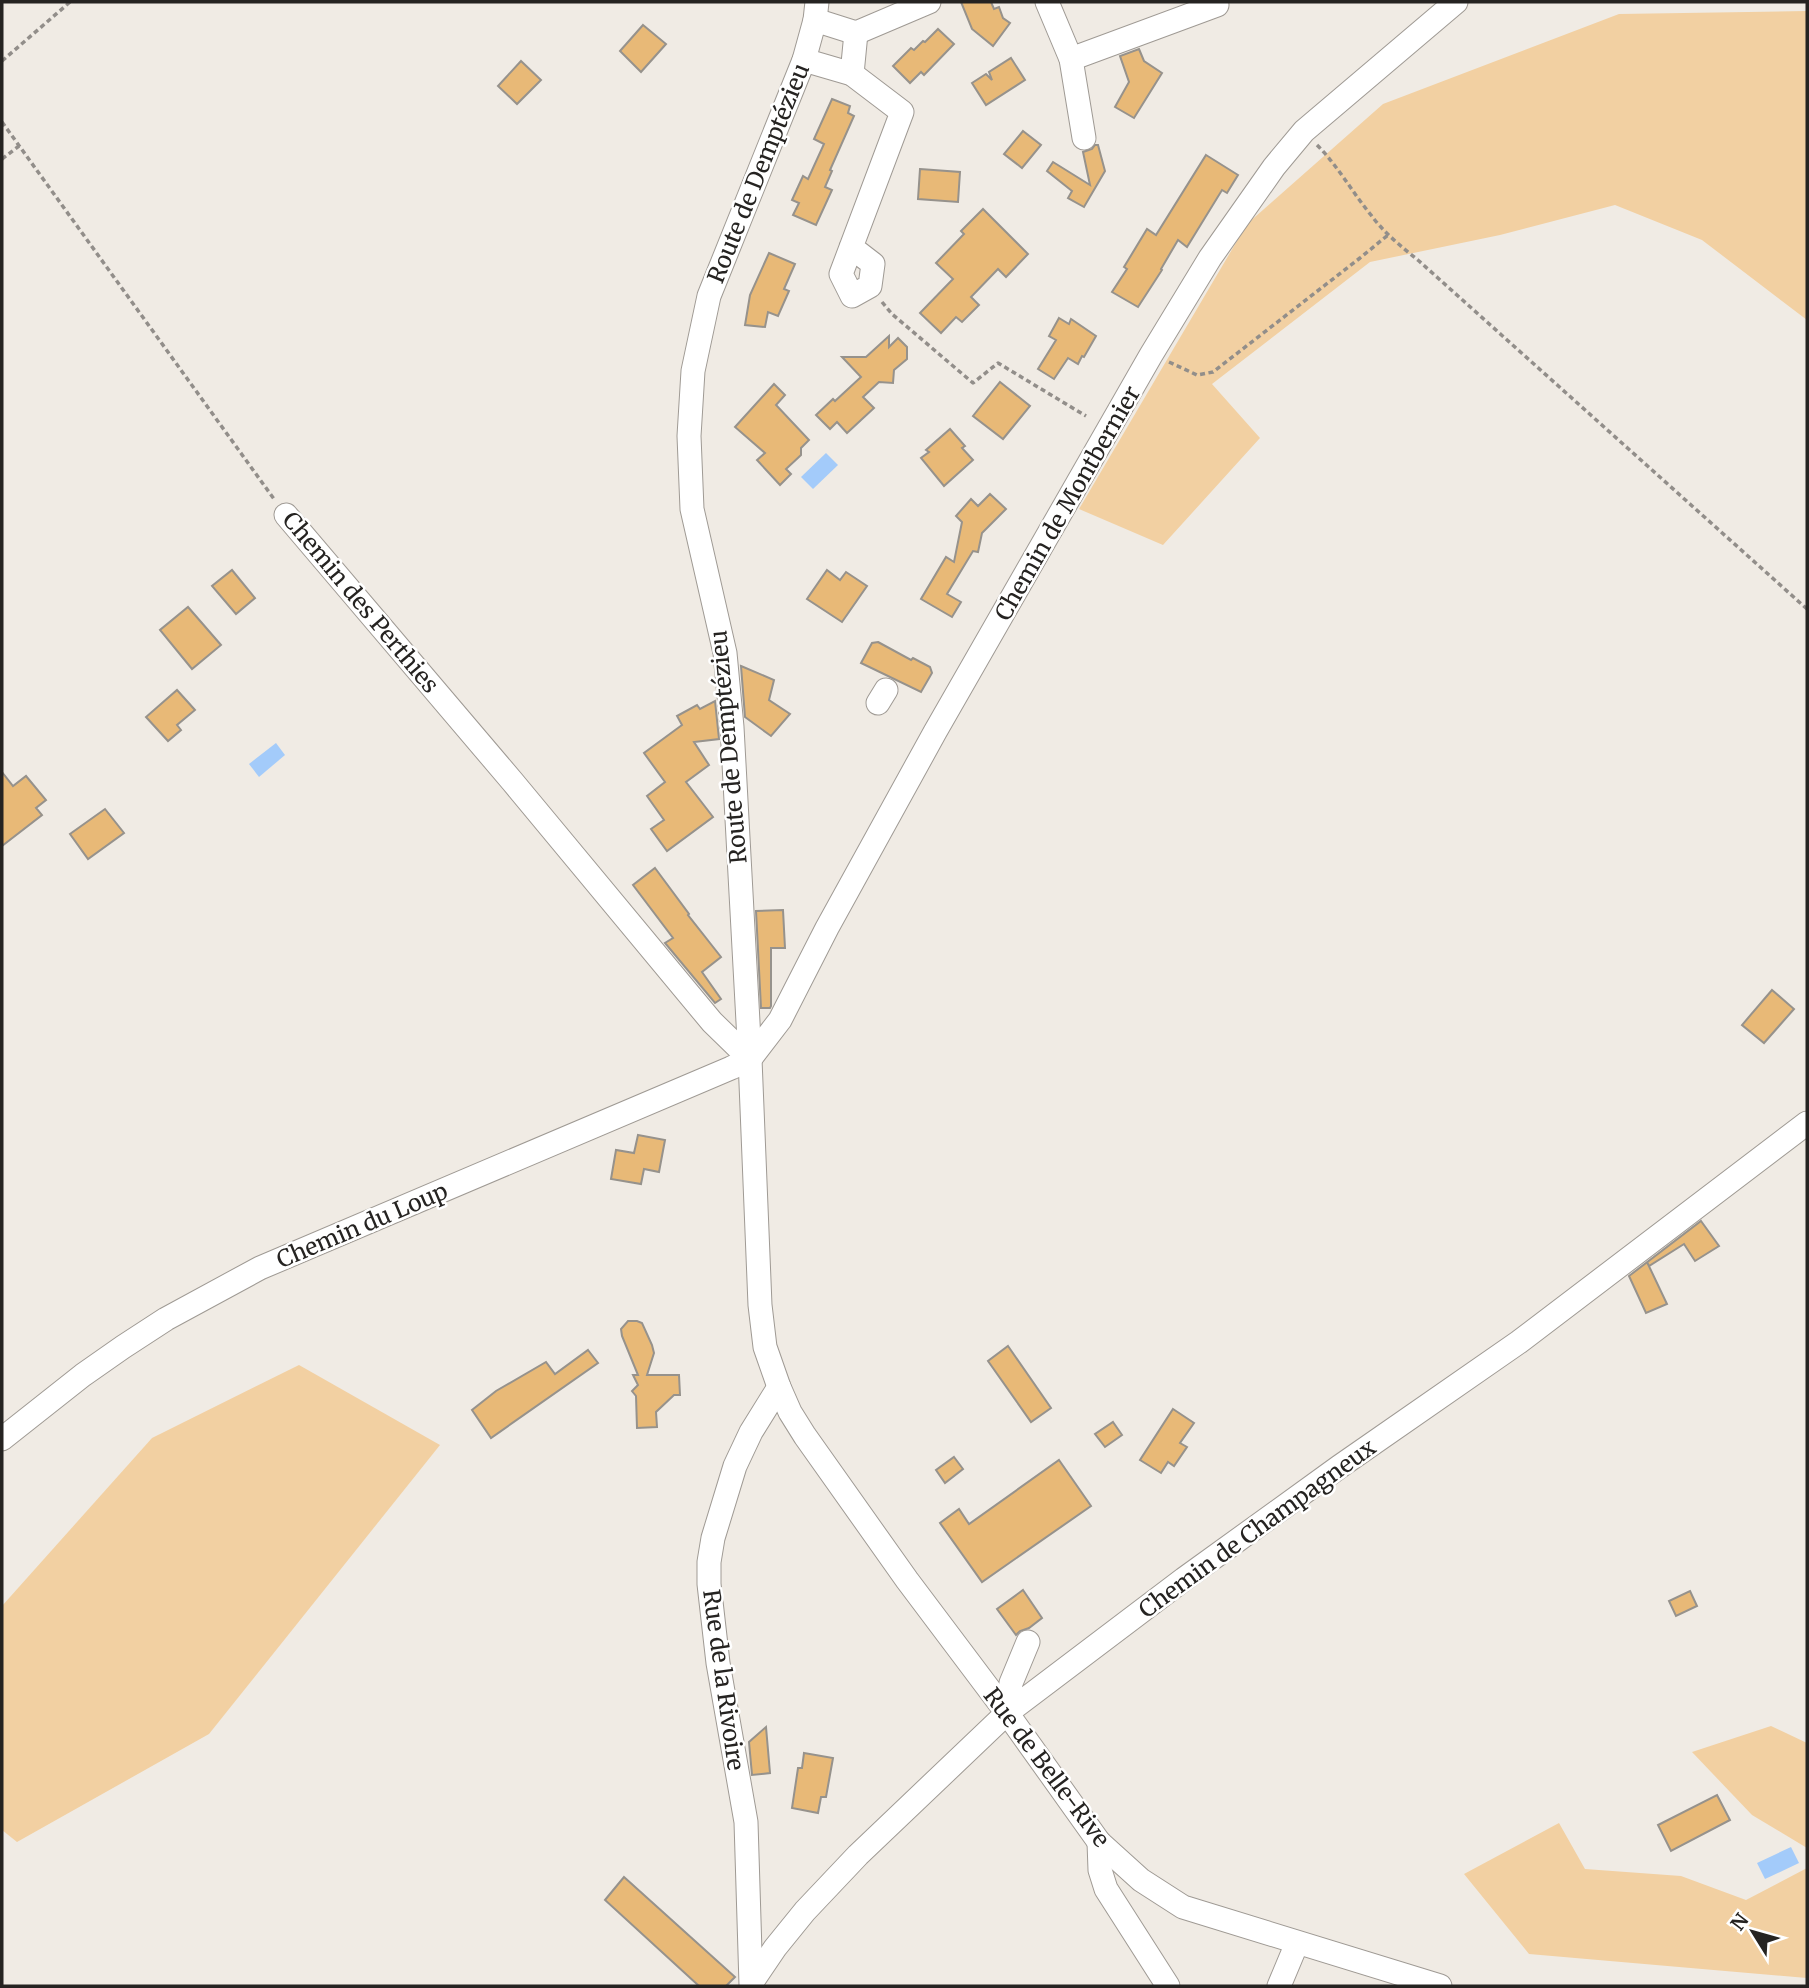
<svg xmlns="http://www.w3.org/2000/svg" width="1809" height="1988" font-family="Merriweather,serif">
  <rect width="100%" height="100%" fill="#f0ebe4"/>
  <g fill="#f2d0a2">
    <polygon points="1807,11 1807,320 1702,240 1615,205 1500,235 1370,262 1212,384 1260,438 1163,545 1079,509 1247,224 1383,104 1619,14"/>
    <polygon points="299,1365 440,1445 209,1734 17,1842 2,1830 2,1606 152,1438"/>
    <polygon points="1771,1726 1807,1743 1807,1848 1752,1815 1692,1752"/>
    <polygon points="1559,1823 1585,1869 1681,1876 1746,1900 1807,1868 1807,1978 1529,1954 1464,1874"/>
  </g>
  <g fill="#a3cbfa">
    <polygon points="826,453 838,465 813,489 801,477"/>
    <polygon points="276,743 285,755 259,777 249,764"/>
    <polygon points="1791,1847 1799,1863 1765,1879 1757,1863"/>
  </g>
  <g fill="#e8b977" stroke="#96928c" stroke-width="2">
    <polygon points="961,2 991,2 994,9 999,7 1003,18 1010,23 993,46 972,29"/>
    <polygon points="643,25 666,44 641,72 620,51"/>
    <polygon points="938,29 954,44 924,75 921,72 910,83 893,66 911,48 914,50 923,41 925,42"/>
    <polygon points="1139,49 1144,61 1162,73 1134,118 1115,107 1129,82 1120,56"/>
    <polygon points="1011,58 1025,80 986,105 972,83 986,74 992,80 989,72"/>
    <polygon points="521,61 541,80 517,104 498,86"/>
    <polygon points="832,99 850,106 848,113 854,116 830,170 832,171 825,187 832,190 816,225 793,215 799,203 792,200 803,176 808,179 824,144 814,139"/>
    <polygon points="1023,131 1041,145 1022,168 1004,154"/>
    <polygon points="1095,145 1098,145 1105,171 1084,207 1068,198 1072,191 1047,171 1053,162 1090,185 1083,152 1092,149"/>
    <polygon points="1206,155 1238,175 1227,193 1222,190 1187,247 1178,240 1161,269 1162,270 1138,307 1112,292 1127,269 1124,267 1147,229 1156,235"/>
    <polygon points="920,169 960,172 958,202 918,199"/>
    <polygon points="983,209 1028,254 1006,277 998,269 971,297 979,305 962,322 956,317 941,333 920,313 953,279 936,263 964,234 961,231"/>
    <polygon points="769,253 795,264 784,289 789,291 778,316 768,312 765,327 745,325 750,295"/>
    <polygon points="1059,318 1069,324 1071,319 1096,336 1084,357 1082,356 1078,364 1068,358 1054,379 1038,369 1056,340 1049,336"/>
    <polygon points="889,336 889,347 898,338 907,347 907,359 894,370 893,383 879,382 863,397 874,408 847,433 837,422 830,429 816,415 833,399 835,401 861,377 842,357 866,357"/>
    <polygon points="1000,382 1030,406 1003,439 973,416"/>
    <polygon points="774,384 785,395 776,405 809,440 801,448 801,455 786,469 791,474 780,485 757,460 765,453 735,427"/>
    <polygon points="950,429 965,446 962,448 973,460 944,486 921,458 929,452 926,450"/>
    <polygon points="990,494 1006,509 982,533 978,552 973,551 947,594 961,602 952,617 921,599 946,557 954,562 962,522 956,516 971,499 978,506"/>
    <polygon points="232,570 255,598 236,614 212,586"/>
    <polygon points="827,570 840,580 846,572 867,586 842,622 807,599"/>
    <polygon points="188,607 221,645 192,669 160,630"/>
    <polygon points="878,642 911,660 913,658 930,667 932,673 921,692 861,663 872,643"/>
    <polygon points="741,666 774,680 769,700 790,714 771,736 745,717"/>
    <polygon points="177,690 195,710 177,725 181,730 168,741 146,717"/>
    <polygon points="715,701 719,739 694,742 709,765 686,782 713,817 667,851 651,829 664,820 647,796 665,782 644,753 682,725 677,716 697,705 700,709"/>
    <polygon points="2,772 13,786 26,776 46,800 36,808 42,815 2,846"/>
    <polygon points="105,809 124,833 88,859 70,834"/>
    <polygon points="655,868 689,914 688,915 721,957 702,972 721,999 715,1003 665,943 673,938 633,885"/>
    <polygon points="783,910 785,948 771,948 771,1006 770,1008 761,1008 756,911"/>
    <polygon points="1772,990 1794,1009 1764,1043 1742,1025"/>
    <polygon points="638,1135 665,1140 659,1172 644,1169 641,1184 611,1179 616,1150 634,1153"/>
    <polygon points="1701,1221 1719,1246 1695,1261 1684,1244 1649,1266 1647,1262 1667,1304 1646,1313 1629,1276"/>
    <polygon points="628,1321 637,1321 642,1323 652,1345 654,1353 647,1375 679,1375 680,1395 674,1395 656,1412 657,1427 637,1428 636,1396 632,1391 638,1385 633,1375 638,1375 622,1336 621,1329"/>
    <polygon points="1008,1346 1051,1408 1031,1422 988,1361"/>
    <polygon points="588,1350 598,1363 491,1438 472,1410 496,1391 546,1362 555,1374"/>
    <polygon points="1173,1409 1194,1423 1180,1443 1187,1447 1174,1466 1168,1462 1161,1473 1140,1460"/>
    <polygon points="1113,1422 1122,1435 1105,1447 1095,1434"/>
    <polygon points="954,1457 963,1469 945,1483 936,1470"/>
    <polygon points="1059,1460 1091,1506 982,1582 940,1523 959,1509 969,1524"/>
    <polygon points="1023,1590 1042,1618 1029,1628 1020,1631 1016,1635 997,1609"/>
    <polygon points="1690,1591 1697,1606 1676,1616 1669,1601"/>
    <polygon points="766,1727 770,1773 752,1775 749,1742"/>
    <polygon points="804,1753 833,1758 826,1797 821,1797 818,1813 792,1808 798,1768 802,1768"/>
    <polygon points="1717,1795 1730,1820 1671,1851 1658,1825"/>
    <polygon points="624,1877 735,1977 726,1986 699,1986 605,1900"/>
  </g>
  <g fill="none" stroke-linecap="round" stroke-linejoin="round">
    <g stroke="#9f9a94" stroke-width="25">
      <g id="minor">
        <polyline points="817,2 815,20 804,60 709,296 693,371 689,436 692,509 725,653 732,727 750,1059 760,1305 765,1347 779,1387 790,1412 805,1436 907,1580 1007,1713 1099,1842 1141,1880 1183,1907 1440,1986"/>
        <polyline points="1047,2 1071,59 1217,5"/>
        <polyline points="815,20 856,33 929,2"/>
        <polyline points="1071,59 1084,138"/>
        <polyline points="804,60 852,74 902,112 841,274 852,296 870,286 873,264 851,247"/>
        <polyline points="852,74 856,33"/>
        <polyline points="286,515 512,781 712,1022 750,1059"/>
        <polyline points="878,703 886,690"/>
        <polyline points="2,1439 83,1375 123,1347 166,1319 260,1268 731,1068 750,1059 780,1020 827,928 935,732 1151,355 1210,258 1274,167 1304,131 1456,2"/>
        <polyline points="1007,1713 1011,1683 1028,1642"/>
        <polyline points="1099,1842 1100,1870 1106,1889 1168,1986"/>
        <polyline points="752,1982 775,1948 805,1911 858,1855 1007,1713 1184,1579 1339,1467 1519,1342 1807,1123"/>
        <polyline points="751,1985 746,1822 718,1663 709,1584 709,1562 713,1538 735,1466 751,1432 779,1387"/>
        <polyline points="1279,1986 1297,1943"/>
      </g>
    </g>
    <g stroke="#928e8a" stroke-width="3.5" stroke-dasharray="5 3.5" stroke-linecap="butt">
      <polyline points="2,61 70,2"/>
      <polyline points="2,122 274,499"/>
      <path d="M1317 145C1338 166 1352 192 1371 215 1384 233 1402 247 1419 261L1807 609"/>
      <polyline points="2,159 19,146"/>
      <polyline points="882,302 892,314 973,383 998,363 1086,416"/>
      <polyline points="1169,362 1197,375 1213,372 1360,258 1388,235"/>
    </g>
    <use href="#minor" stroke="#fff" stroke-width="23"/>
  </g>
  <g text-anchor="middle" dominant-baseline="central" stroke-width="5" stroke-linejoin="round" paint-order="stroke">
    <g font-size="23" fill="#252321" stroke="#fff">
      <text transform="translate(758 173) rotate(-68)">Route de Demptézieu</text>
      <text transform="translate(1067 503) rotate(-60)">Chemin de Montbernier</text>
      <text transform="translate(361 602) rotate(50)">Chemin des Perthies</text>
      <text transform="translate(728 747) rotate(-95)">Route de Demptézieu</text>
      <text transform="translate(362 1225) rotate(-23)">Chemin du Loup</text>
      <text transform="translate(1257 1528) rotate(-36)">Chemin de Champagneux</text>
      <text transform="translate(724 1680) rotate(82)">Rue de la Rivoire</text>
      <text transform="translate(1047 1767) rotate(53)">Rue de Belle-Rive</text>
    </g>
  </g>
  <rect width="1809" height="1988" fill="none" stroke="#252321" stroke-width="7"/>
  <g transform="translate(1753 1932) rotate(307)" stroke="#ffffff" stroke-width="5" paint-order="stroke">
  <path d="M0-5L12 26L0 18L-12 26Z" fill="#252321"/>
  <text y="-10" font-size="19" font-weight="bold" text-anchor="middle" fill="#252321">N</text>
  </g>
</svg>
